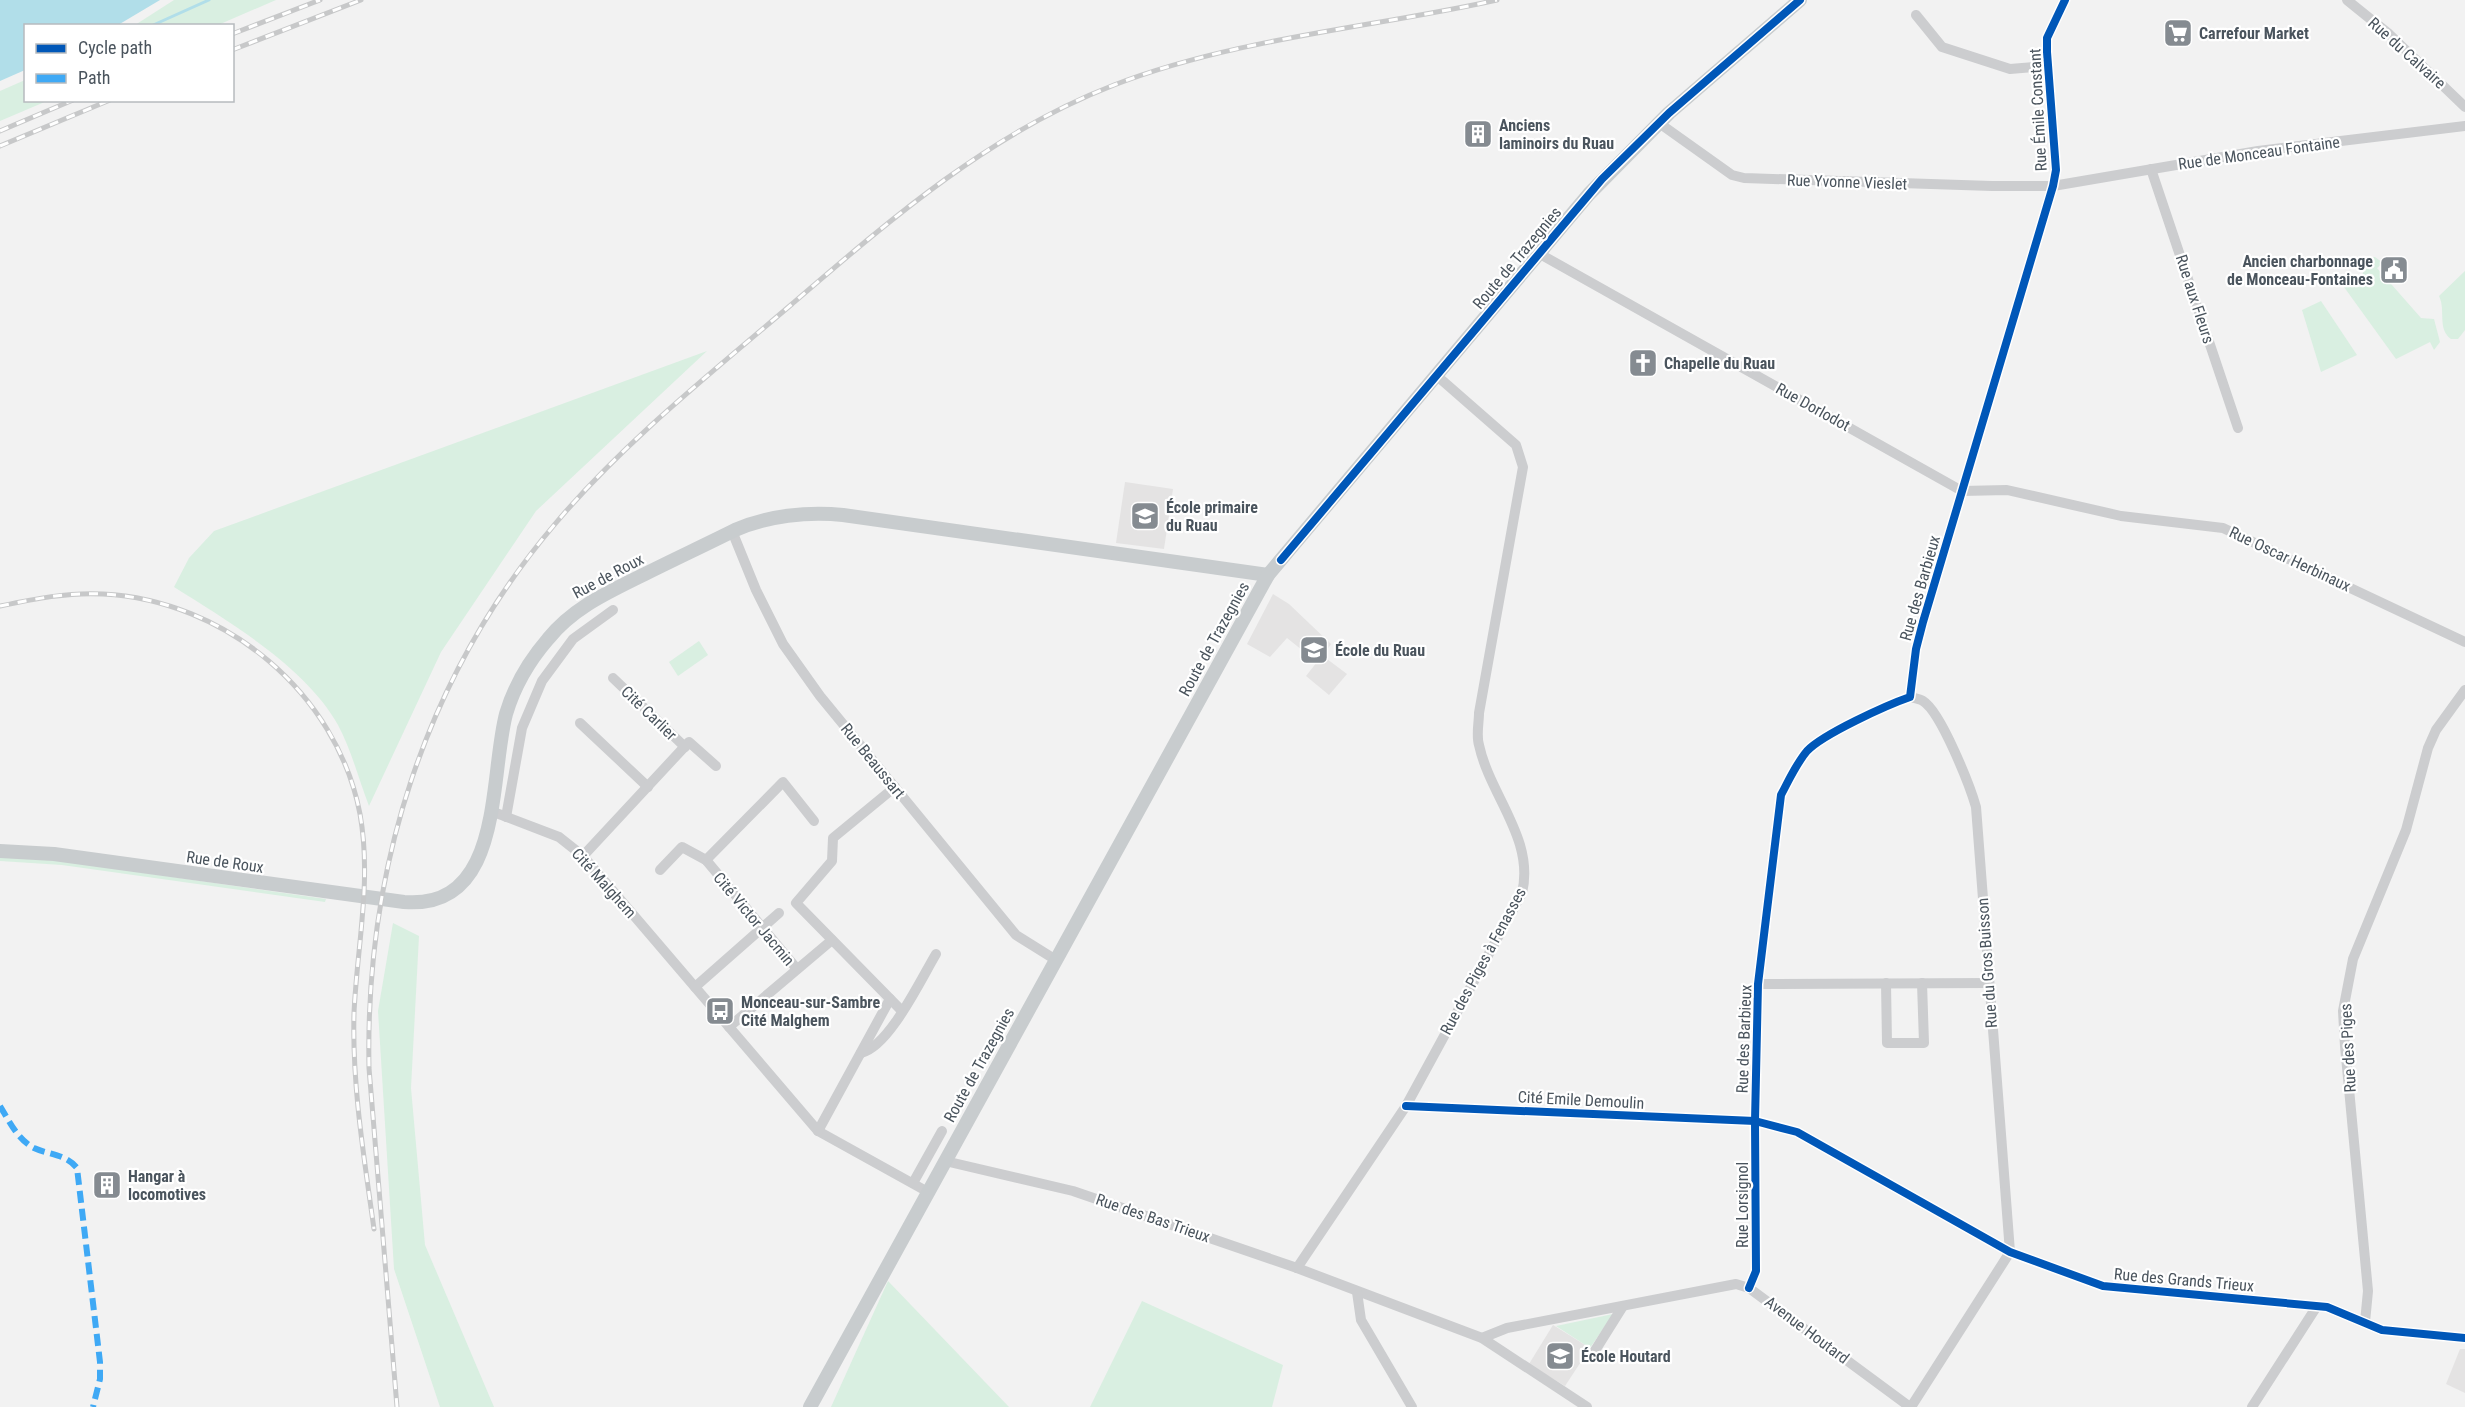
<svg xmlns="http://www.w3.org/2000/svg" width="2465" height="1407" font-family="'Roboto Condensed',sans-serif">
  <rect width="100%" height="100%" fill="#f2f2f2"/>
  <g fill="#e4e3e3">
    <polygon points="1125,482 1173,489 1164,549 1116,543"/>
    <polygon points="1273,594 1289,604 1331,644 1323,656 1347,674 1329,695 1306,676 1317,662 1287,638 1270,657 1247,644"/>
    <polygon points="1553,1325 1590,1348 1565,1386 1529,1364"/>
    <polygon points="2460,1349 2465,1349 2465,1393 2446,1384"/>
  </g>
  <g fill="#d9efe1">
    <polygon points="174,0 276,0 218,25 135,25"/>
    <polygon points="25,80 26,100 47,101 0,121 0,91"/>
    <polygon points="2366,257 2375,257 2383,263 2377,268 2421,318 2434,319 2440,342 2434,350 2430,342 2396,359 2344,287 2361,276 2368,265 2362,260"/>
    <path d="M2465 271V330L2458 339H2451C2437 329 2446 310 2439 296Z"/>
    <polygon points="2321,301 2357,355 2321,372 2302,310"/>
    <path d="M707 351 536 511 441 652 369 806C359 780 351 749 338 725 306 667 228 621 174 587L189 558 214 531Z"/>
    <polygon points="699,641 708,655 678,676 669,662"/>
    <polygon points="0,857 62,861 326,899 325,902 62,865 0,861"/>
    <polygon points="393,923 419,936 411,1088 425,1245 494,1407 440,1407 394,1269 378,1011"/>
    <polygon points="888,1281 1009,1407 831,1407"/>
    <polygon points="1142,1301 1283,1365 1272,1407 1090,1407"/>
    <polygon points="1613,1314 1590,1348 1556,1326"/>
  </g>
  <polygon fill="#b1dee9" points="0,0 160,0 118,25 26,26 25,70 0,81"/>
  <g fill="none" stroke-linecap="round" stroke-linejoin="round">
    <polyline stroke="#b1dee9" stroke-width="3" points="151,26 209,0"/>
    <g stroke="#cccdcf" stroke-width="10">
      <polyline points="2347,0 2389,34 2465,107"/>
      <polyline points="1916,15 1942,47 2010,69 2048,66"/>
      <polyline points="1659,123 1732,175 1744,178 1992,186 2053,186 2258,151 2465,126"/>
      <polyline points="2151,169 2238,428"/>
      <polyline points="1538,253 1962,491 2007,490 2121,516 2223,528 2465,642"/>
      <polyline points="732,531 756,590 783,644 820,696 1016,935 1056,960"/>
      <polyline points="613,678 685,747"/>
      <path d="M1910 697C1914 698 1920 699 1923 701 1941 712 1970 786 1976 807L2010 1252 1911 1407"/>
      <polyline points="580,723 648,787"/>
      <polyline points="895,787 833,838 832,861 796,903 902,1011"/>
      <polyline points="491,811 559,837 583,856 818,1131 928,1192"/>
      <polyline points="506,817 522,728 542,681 573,639 613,610"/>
      <polyline points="583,856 689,742 716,766"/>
      <polyline points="660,870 682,847 706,860"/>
      <polyline points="797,969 706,860 783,782 814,821"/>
      <polyline points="1886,983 1887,1043 1924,1043 1922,983"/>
      <polyline points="1758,984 1989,983"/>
      <polyline points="695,987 779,913"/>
      <polyline points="729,1027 832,940"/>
      <path d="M861 1053C889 1047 921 979 936 954"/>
      <polyline points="1406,1106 1755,1121 1797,1132 2010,1252 2103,1286 2327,1307 2382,1330 2465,1338"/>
      <polyline points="818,1131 890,999"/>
      <polyline points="945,1161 1073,1191 1297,1268 1482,1338 1587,1407"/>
      <polyline points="913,1183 942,1131"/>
      <path d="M1297 1268 1406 1106 1522 893C1535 839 1490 796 1479 745 1476 735 1479 723 1479 713L1523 467 1516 445 1436 375"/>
      <path d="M1749 1288 1756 1271 1755 1121 1758 984 1781 795C1789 780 1796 764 1807 751 1823 734 1887 705 1910 697L1916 649 1923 622 2053 186 2056 170 2047 52V38L2065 0"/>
      <polyline points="1357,1292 1361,1320 1412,1407"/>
      <polyline points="2365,1322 2368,1291 2345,1046 2343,1011 2353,959 2406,830 2428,748 2436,730 2465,690"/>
      <polyline points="1482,1338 1507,1328 1736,1284 1749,1288 1910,1407"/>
      <polyline points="1591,1357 1623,1306"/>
      <polyline points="2252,1407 2317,1306"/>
    </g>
    <g stroke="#c8ccce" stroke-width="14">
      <path d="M0 851 54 854 404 902C504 910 489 779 506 714 514 687 529 661 548 639 574 607 609 592 645 574 675 559 705 545 735 530 767 516 808 511 843 515L1268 575"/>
      <polyline points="810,1407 1268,575 1589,194 1669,113 1800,0"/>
    </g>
    <g stroke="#c7c8c9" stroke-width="5">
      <g id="rail">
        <polyline points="232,34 320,0"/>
        <polyline points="232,50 361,0"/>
        <polyline points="0,131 73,100"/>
        <polyline points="0,146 110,100"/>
        <path d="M0 606C34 599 68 592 103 594 225 600 337 693 360 814 372 881 357 946 354 1013 352 1086 364 1157 374 1229"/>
        <path d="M397 1407 369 1068C365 869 425 677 555 524 624 442 710 374 792 304 892 218 990 133 1114 85 1236 38 1370 28 1497 0"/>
      </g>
    </g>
    <use href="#rail" stroke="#fff" stroke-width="3" stroke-dasharray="9" stroke-linecap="butt"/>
    <path stroke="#3fa9f5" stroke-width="6" stroke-dasharray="12 6" stroke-linecap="butt" d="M0 1106C9 1121 18 1140 34 1148 49 1155 66 1154 77 1168L100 1362V1379L93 1407"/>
    <g stroke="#fff" stroke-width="11">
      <g id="cycleway">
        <polyline points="1281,560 1602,179 1669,113 1800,0"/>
        <polyline points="1406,1106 1755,1121 1797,1132 2010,1252 2103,1286 2327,1307 2382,1330 2465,1338"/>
        <path d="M1749 1288 1756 1271 1755 1121 1758 984 1781 795C1789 780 1796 764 1807 751 1823 734 1887 705 1910 697L1916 649 1923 622 2053 186 2056 170 2047 52V38L2065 0"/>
      </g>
    </g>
    <use href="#cycleway" stroke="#0057b8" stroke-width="8"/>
  </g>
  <defs>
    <g id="supermarket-square" transform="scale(1.5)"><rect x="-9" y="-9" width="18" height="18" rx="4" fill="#858b91" stroke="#fff"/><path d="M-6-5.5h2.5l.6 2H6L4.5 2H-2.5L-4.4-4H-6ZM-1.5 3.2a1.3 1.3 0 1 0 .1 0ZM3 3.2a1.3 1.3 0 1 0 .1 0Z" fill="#fff"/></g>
    <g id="building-square" transform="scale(1.5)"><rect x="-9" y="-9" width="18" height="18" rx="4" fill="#858b91" stroke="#fff"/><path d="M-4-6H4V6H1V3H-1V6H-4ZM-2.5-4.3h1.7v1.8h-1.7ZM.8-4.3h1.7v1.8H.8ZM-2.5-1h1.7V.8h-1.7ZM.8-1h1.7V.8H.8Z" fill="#fff"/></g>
    <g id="civic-square" transform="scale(1.5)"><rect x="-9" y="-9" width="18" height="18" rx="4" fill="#858b91" stroke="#fff"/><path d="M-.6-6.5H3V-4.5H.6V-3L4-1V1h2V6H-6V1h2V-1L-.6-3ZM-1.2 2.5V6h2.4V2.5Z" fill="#fff"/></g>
    <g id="church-square" transform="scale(1.5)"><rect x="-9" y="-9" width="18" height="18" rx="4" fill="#858b91" stroke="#fff"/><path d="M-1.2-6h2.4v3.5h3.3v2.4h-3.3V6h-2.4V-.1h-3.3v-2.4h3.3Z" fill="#fff"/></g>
    <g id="school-square" transform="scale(1.5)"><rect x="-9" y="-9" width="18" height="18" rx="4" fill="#858b91" stroke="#fff"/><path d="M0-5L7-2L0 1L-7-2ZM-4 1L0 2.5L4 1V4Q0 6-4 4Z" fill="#fff"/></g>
    <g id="bus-square" transform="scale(1.5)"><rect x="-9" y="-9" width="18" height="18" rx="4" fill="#858b91" stroke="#fff"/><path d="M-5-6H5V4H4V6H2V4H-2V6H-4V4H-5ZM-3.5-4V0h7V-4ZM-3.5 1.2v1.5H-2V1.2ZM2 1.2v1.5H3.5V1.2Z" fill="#fff"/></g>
  </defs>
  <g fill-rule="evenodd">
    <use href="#supermarket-square" x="2178" y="33"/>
    <use href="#building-square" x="1478" y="134"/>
    <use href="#civic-square" x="2394" y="270"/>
    <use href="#church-square" x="1643" y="363"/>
    <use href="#school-square" x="1145" y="516"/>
    <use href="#school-square" x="1314" y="650"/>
    <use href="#bus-square" x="720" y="1011"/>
    <use href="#building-square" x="107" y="1185"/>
    <use href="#school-square" x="1560" y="1356"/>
  </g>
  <g text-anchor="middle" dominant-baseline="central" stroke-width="4.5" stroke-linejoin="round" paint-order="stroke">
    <g font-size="16" font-weight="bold" fill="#4a545d" stroke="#fff" text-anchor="start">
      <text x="2199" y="33">Carrefour Market</text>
      <text x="1499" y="125">Anciens<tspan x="1499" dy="18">laminoirs du Ruau</tspan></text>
      <text x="2373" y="261" text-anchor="end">Ancien charbonnage<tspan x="2373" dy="18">de Monceau-Fontaines</tspan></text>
      <text x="1664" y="363">Chapelle du Ruau</text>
      <text x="1166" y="507">École primaire<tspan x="1166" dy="18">du Ruau</tspan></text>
      <text x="1335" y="650">École du Ruau</text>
      <text x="741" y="1002">Monceau-sur-Sambre<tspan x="741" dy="18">Cité Malghem</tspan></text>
      <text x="128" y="1176">Hangar à<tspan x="128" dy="18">locomotives</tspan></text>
      <text x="1581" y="1356">École Houtard</text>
    </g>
    <g font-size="16" fill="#4a545d" stroke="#fff">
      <text transform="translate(2407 53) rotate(42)">Rue du Calvaire</text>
      <text transform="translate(2038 110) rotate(-93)">Rue Émile Constant</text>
      <text transform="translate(2259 153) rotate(-8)">Rue de Monceau Fontaine</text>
      <text transform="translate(1847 182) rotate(2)">Rue Yvonne Vieslet</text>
      <text transform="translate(1517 258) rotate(-50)">Route de Trazegnies</text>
      <text transform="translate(2195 299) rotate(72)">Rue aux Fleurs</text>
      <text transform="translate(1813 407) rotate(29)">Rue Dorlodot</text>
      <text transform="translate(2290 559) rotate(25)">Rue Oscar Herbinaux</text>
      <text transform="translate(608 576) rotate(-28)">Rue de Roux</text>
      <text transform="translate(1920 588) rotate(-74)">Rue des Barbieux</text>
      <text transform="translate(1214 639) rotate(-61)">Route de Trazegnies</text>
      <text transform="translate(649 713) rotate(44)">Cité Carlier</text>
      <text transform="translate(873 761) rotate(51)">Rue Beaussart</text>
      <text transform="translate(225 862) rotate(8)">Rue de Roux</text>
      <text transform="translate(604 883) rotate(48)">Cité Malghem</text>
      <text transform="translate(754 919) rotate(50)">Cité Victor Jacmin</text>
      <text transform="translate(1483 961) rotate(-62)">Rue des Piges à Fenasses</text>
      <text transform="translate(1987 963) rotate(-94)">Rue du Gros Buisson</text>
      <text transform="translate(1744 1039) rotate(-88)">Rue des Barbieux</text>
      <text transform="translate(2348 1048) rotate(-93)">Rue des Piges</text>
      <text transform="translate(979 1065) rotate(-61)">Route de Trazegnies</text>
      <text transform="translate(1581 1100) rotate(3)">Cité Emile Demoulin</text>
      <text transform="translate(1742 1205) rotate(-90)">Rue Lorsignol</text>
      <text transform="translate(1153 1218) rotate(19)">Rue des Bas Trieux</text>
      <text transform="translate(2184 1280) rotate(5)">Rue des Grands Trieux</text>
      <text transform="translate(1807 1330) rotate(37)">Avenue Houtard</text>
    </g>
  </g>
  <rect x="24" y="24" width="210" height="78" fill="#ffffff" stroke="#b7bbbe" stroke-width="1.5"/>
  <rect x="36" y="44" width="30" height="9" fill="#0057b8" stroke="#b7bbbe" stroke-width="1.5"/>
  <text x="78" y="54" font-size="18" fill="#4a545d">Cycle path</text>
  <rect x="36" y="74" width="30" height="9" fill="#3fa9f5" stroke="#b7bbbe" stroke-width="1.5"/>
  <text x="78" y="84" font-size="18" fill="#4a545d">Path</text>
</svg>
